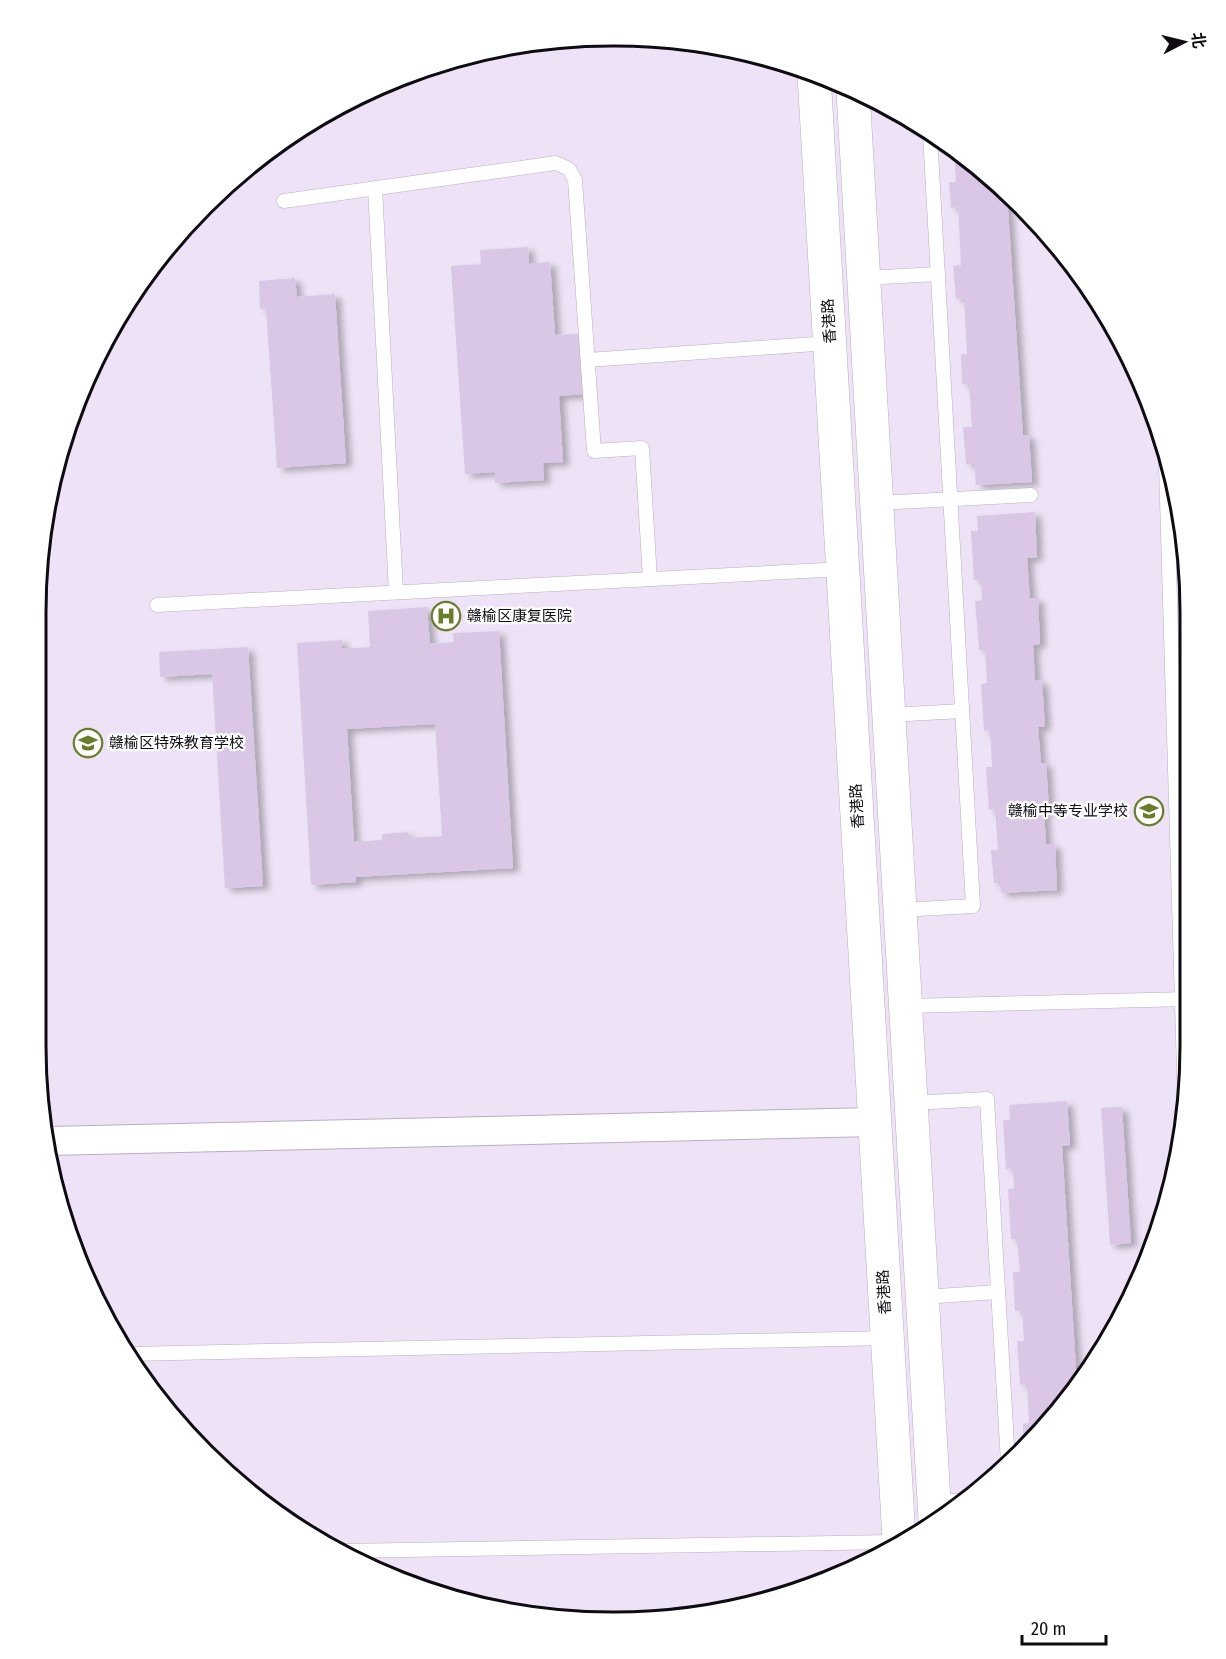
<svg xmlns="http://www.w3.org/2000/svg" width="1226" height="1659" font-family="'Fira Sans Condensed','Noto Sans SC',sans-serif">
  <defs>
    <filter id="shadow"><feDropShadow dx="6" dy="4" stdDeviation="3" flood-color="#0004"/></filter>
  </defs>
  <rect width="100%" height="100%" fill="#eee3f6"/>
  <g fill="#dac7e6" fill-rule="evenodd" filter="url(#shadow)">
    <polygon points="954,151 994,179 1007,194 1023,435 1029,435 1032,482 976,485 974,464 966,464 963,427 972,427 969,384 962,384 961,354 967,354 964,298 956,299 953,266 961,265 958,207 951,208 949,182 956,182"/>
    <polygon points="528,247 529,264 550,262 555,335 579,334 583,394 559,396 563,462 543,463 544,480 495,483 495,472 465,474 451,266 481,264 480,250"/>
    <polygon points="295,278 297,297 335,294 346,463 277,468 266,308 260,309 259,281"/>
    <polygon points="1035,512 1037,557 1027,558 1030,598 1038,598 1040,644 1033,645 1035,681 1042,680 1045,727 1038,727 1041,763 1046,763 1049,809 1044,809 1046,844 1055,844 1057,890 1001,893 1000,883 994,883 991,850 998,850 995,809 989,810 986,767 992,767 990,730 984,731 981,684 987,683 985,650 979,650 975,601 982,600 981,580 974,580 971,531 978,531 977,516"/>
    <path d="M427 607 430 644 454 642 453 633 499 631 513 868 356 877V882L311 885 297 643 342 640V649L370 647 368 611ZM435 724 442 836 408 838V832L382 834V840L354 842 347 729Z"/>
    <polygon points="248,647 263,886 225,888 212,674 160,677 159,652"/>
    <polygon points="1067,1101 1070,1145 1062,1146 1077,1384 1047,1426 1024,1448 1023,1424 1029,1423 1027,1384 1020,1385 1017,1341 1024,1341 1022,1310 1015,1311 1013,1272 1020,1272 1017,1239 1011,1239 1008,1189 1014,1189 1013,1168 1006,1169 1003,1120 1010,1120 1009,1105"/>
    <polygon points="1122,1107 1131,1243 1110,1245 1101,1108"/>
  </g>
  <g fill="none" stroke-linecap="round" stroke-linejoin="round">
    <g stroke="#b9aec1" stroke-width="15">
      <g id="service">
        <polyline points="375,188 396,592"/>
        <polyline points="284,201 556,163 569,169 575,180 594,451 642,448 650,579"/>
        <polyline points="864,278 938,274"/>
        <polyline points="588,360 830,343"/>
        <polyline points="1166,466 1185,1104"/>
        <polyline points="877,503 1031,495"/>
        <polyline points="157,605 843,569"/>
        <polyline points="889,715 962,711"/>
        <polyline points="900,910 973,906 930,134"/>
        <polyline points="906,1006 1188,999"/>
        <polyline points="911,1103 987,1099 1008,1463"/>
        <polyline points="922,1297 998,1292"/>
        <polyline points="129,1354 887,1338"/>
        <polyline points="934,1502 968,1500"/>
        <polyline points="340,1551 893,1542"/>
      </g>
    </g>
    <g stroke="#b9aec1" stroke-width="30">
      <polyline id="minor" points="49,1141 875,1122"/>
    </g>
    <g stroke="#b9aec1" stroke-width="34">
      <g id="secondary">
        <polyline points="814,74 899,1539"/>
        <polyline points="853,91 935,1519"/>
      </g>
    </g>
    <use href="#service" stroke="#fff" stroke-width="14"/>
    <use href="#minor" stroke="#fff" stroke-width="28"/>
    <use href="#secondary" stroke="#fff" stroke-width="33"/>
  </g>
  <defs>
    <g id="hospital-ring" transform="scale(1.5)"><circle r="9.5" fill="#fff" stroke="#6a7d2d" stroke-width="1.5"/><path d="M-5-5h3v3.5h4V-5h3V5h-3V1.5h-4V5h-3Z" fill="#6a7d2d"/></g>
    <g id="school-ring" transform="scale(1.5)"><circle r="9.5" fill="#fff" stroke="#6a7d2d" stroke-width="1.5"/><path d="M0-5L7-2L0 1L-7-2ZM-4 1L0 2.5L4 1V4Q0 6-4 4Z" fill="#6a7d2d"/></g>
  </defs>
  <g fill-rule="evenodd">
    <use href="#hospital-ring" x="446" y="616"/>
    <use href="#school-ring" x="88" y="743"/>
    <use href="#school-ring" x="1149" y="811"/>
  </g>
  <g text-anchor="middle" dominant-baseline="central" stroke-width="4.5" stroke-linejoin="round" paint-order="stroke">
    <g font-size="15" fill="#0e0b11" stroke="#fff">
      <text transform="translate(829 321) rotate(-93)">香港路</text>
      <text transform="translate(857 806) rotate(-93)">香港路</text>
      <text transform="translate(884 1292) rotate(-93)">香港路</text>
    </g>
    <g font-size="15" fill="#0e0b11" stroke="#fff" text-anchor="start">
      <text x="467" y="616">赣榆区康复医院</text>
      <text x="109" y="743">赣榆区特殊教育学校</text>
      <text x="1128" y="811" text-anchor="end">赣榆中等专业学校</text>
    </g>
  </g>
  <path d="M0 0H1226V1659H0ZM612 46H614A566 566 0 0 1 1180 612V1046A566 566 0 0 1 614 1612H612A566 566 0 0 1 46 1046V612A566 566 0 0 1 612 46Z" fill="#fff" fill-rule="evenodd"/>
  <path fill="none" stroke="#0e0b11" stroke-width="3" d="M612 46H614A566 566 0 0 1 1180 612V1046A566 566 0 0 1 614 1612H612A566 566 0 0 1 46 1046V612A566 566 0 0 1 612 46Z"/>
  <g transform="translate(1184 42) rotate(83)" stroke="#ffffff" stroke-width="4.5" paint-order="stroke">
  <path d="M0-4.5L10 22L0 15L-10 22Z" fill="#0e0b11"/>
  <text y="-9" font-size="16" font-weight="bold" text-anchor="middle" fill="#0e0b11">北</text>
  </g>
  <path d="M1022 1635v9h84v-9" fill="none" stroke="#0e0b11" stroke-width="3"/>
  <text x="1031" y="1635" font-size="18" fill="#0e0b11" stroke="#ffffff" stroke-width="4.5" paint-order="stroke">20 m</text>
</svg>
